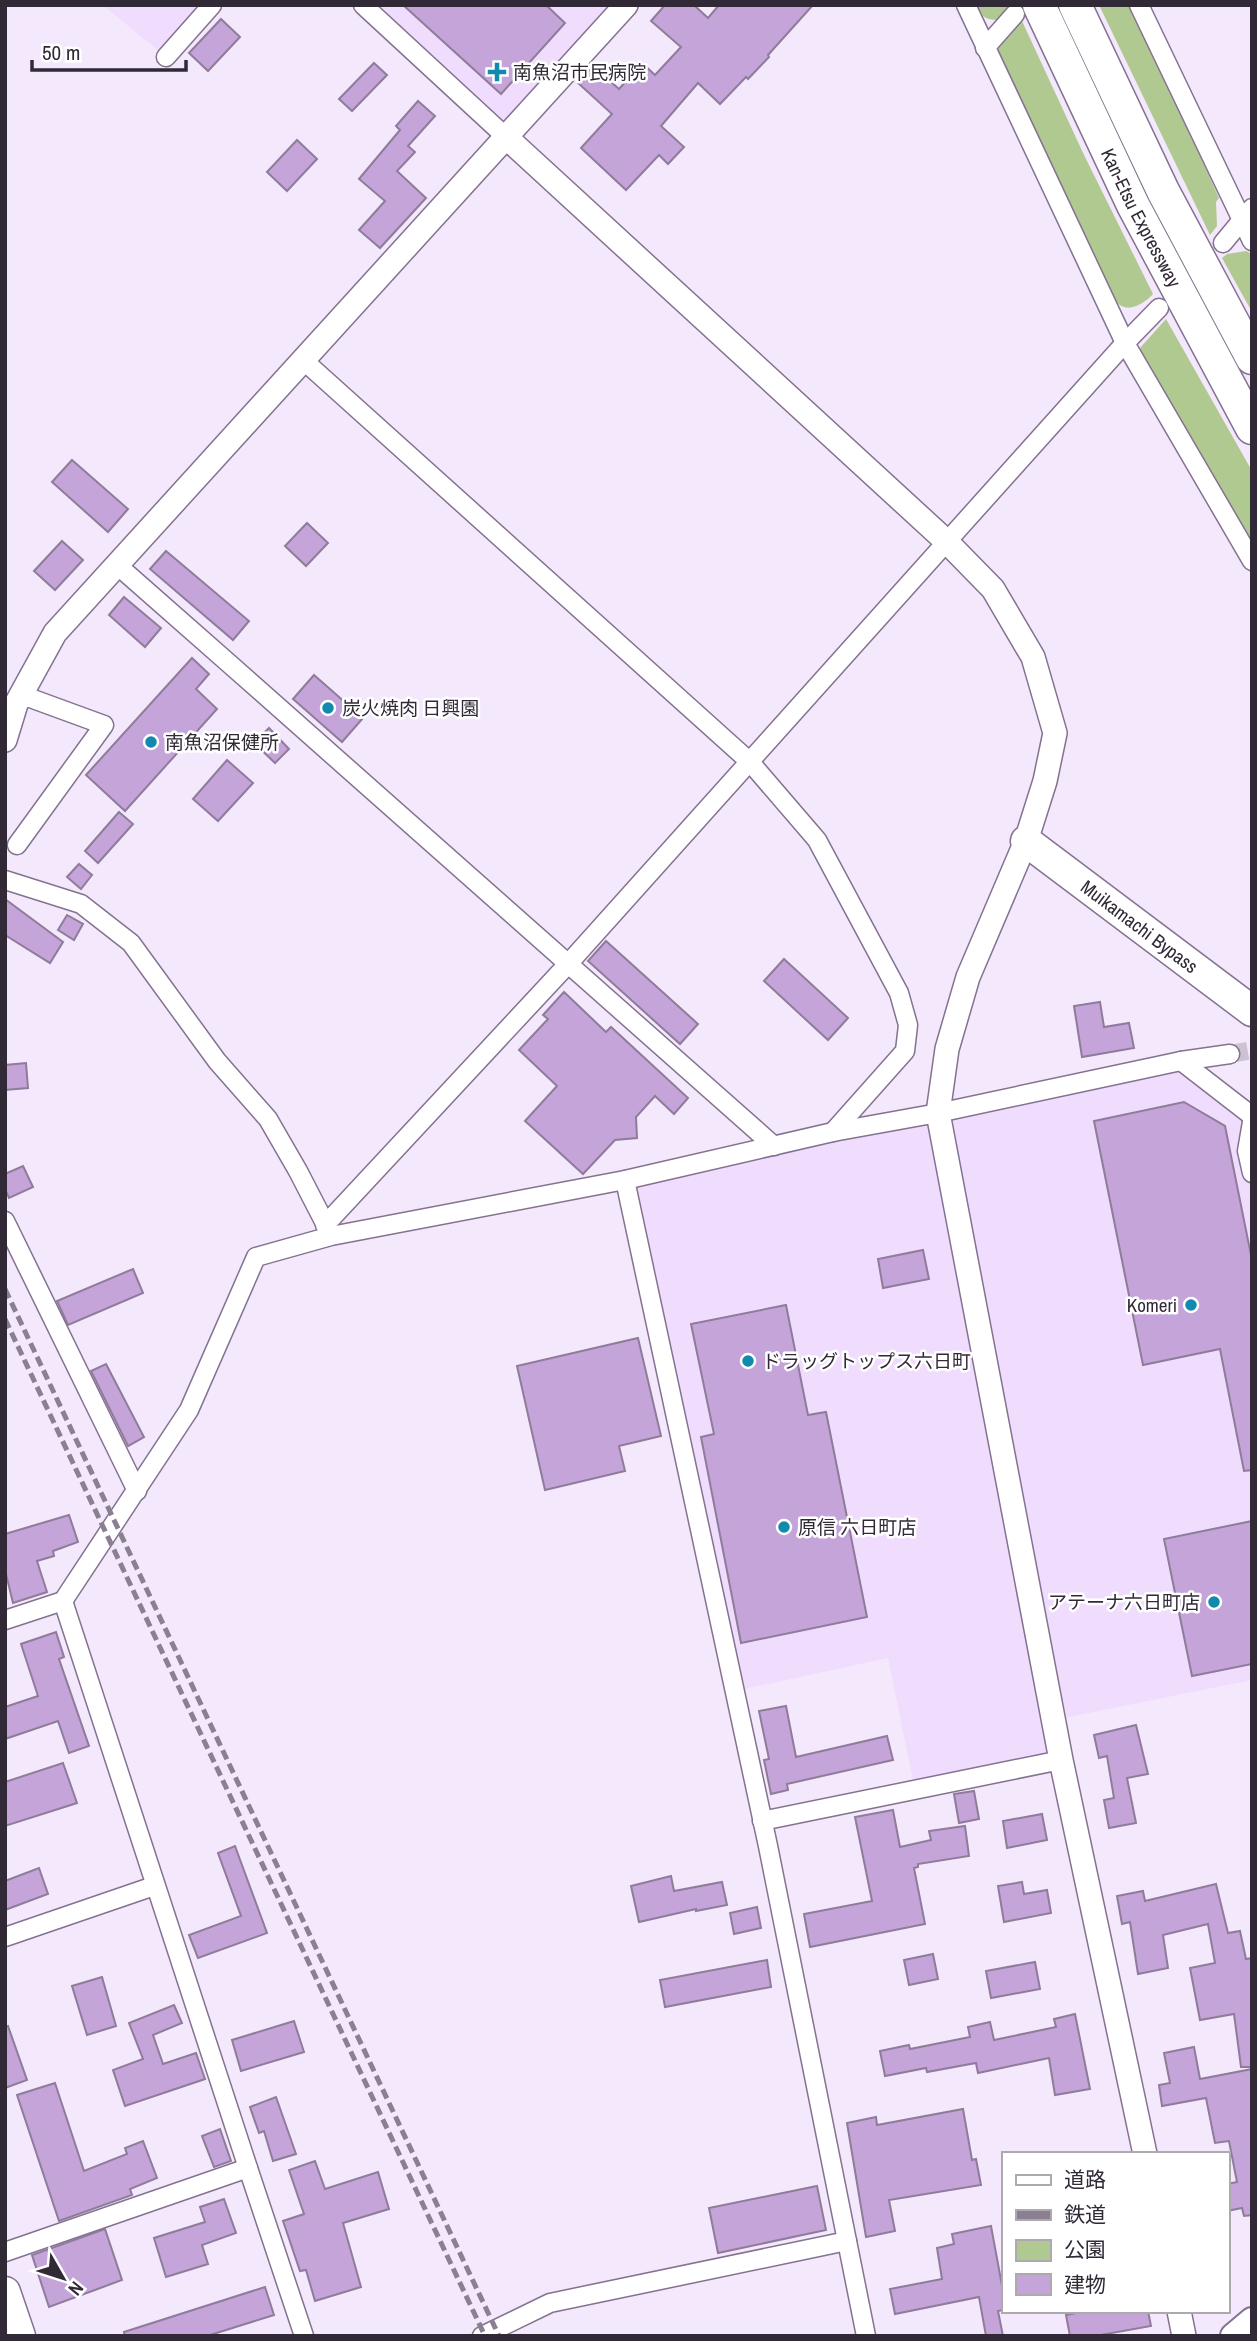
<svg xmlns="http://www.w3.org/2000/svg" width="1257" height="2341" font-family="'Archivo Narrow','Noto Sans JP',sans-serif">
  <rect width="100%" height="100%" fill="#f4e8fc"/>
  <g fill="#f0ddfd">
    <polygon points="103,5 217,5 166,57"/>
    <polygon points="349,5 626,5 507,138"/>
    <polygon points="1181,1061 1252,1116 1252,1680 1054,1720 1061,1760 915,1790 888,1658 735,1691 625,1180"/>
  </g>
  <g fill="#b0c990">
    <path d="M975 5H1011L999 20C986 20 981 17 975 5Z"/>
    <polygon points="1099,5 1133,5 1219,198 1216,202 1217,226 1210,235"/>
    <path d="M1022 21 1084 155 1153 294C1144 304 1126 315 1116 301L998 57V49Z"/>
    <polygon points="1246,251 1252,254 1252,312 1222,258 1227,254"/>
    <polygon points="1166,319 1252,471 1252,543 1141,353 1140,348"/>
  </g>
  <g fill="#c4a4d9" stroke="#8e7c9a" stroke-width="2">
    <polygon points="403,5 546,5 565,23 501,94"/>
    <polygon points="665,5 694,5 708,18 719,5 813,5 768,55 769,57 748,79 746,77 720,104 698,83 661,126 684,147 668,164 659,155 626,190 581,148 612,114 578,83 593,66 619,89 642,63 655,75 681,47 651,21"/>
    <polygon points="221,19 240,37 208,71 189,53"/>
    <polygon points="374,63 387,75 352,111 339,99"/>
    <polygon points="418,101 435,116 408,146 415,152 397,171 426,198 380,248 359,230 385,201 359,179 400,130 396,126"/>
    <polygon points="297,140 317,159 287,191 267,172"/>
    <polygon points="72,460 128,509 108,532 52,482"/>
    <polygon points="307,523 328,543 306,566 285,546"/>
    <polygon points="62,541 83,560 55,590 34,571"/>
    <polygon points="166,551 249,621 233,640 150,569"/>
    <polygon points="124,597 161,628 145,647 109,615"/>
    <polygon points="192,658 209,674 196,689 217,709 125,811 86,775"/>
    <polygon points="314,675 363,718 342,742 293,699"/>
    <polygon points="269,728 289,749 275,763 254,743"/>
    <polygon points="227,760 253,783 218,821 193,799"/>
    <polygon points="119,812 133,824 98,863 85,851"/>
    <polygon points="79,864 92,875 81,889 67,877"/>
    <polygon points="5,899 63,942 50,963 5,935"/>
    <polygon points="67,915 83,924 74,940 58,930"/>
    <polygon points="606,941 698,1024 680,1044 588,961"/>
    <polygon points="784,959 848,1018 828,1040 764,981"/>
    <polygon points="564,992 606,1032 611,1027 688,1098 674,1114 655,1096 636,1117 637,1138 615,1140 583,1174 525,1121 557,1086 519,1050 548,1019 543,1015"/>
    <polygon points="1100,1002 1104,1027 1129,1023 1134,1048 1082,1057 1074,1006"/>
    <polygon points="26,1063 28,1088 5,1090 5,1065"/>
    <polygon points="1184,1102 1225,1126 1252,1260 1252,1470 1244,1471 1220,1349 1143,1365 1094,1121"/>
    <polygon points="23,1166 33,1187 9,1198 5,1189 5,1174"/>
    <polygon points="923,1250 929,1279 883,1288 878,1259"/>
    <polygon points="133,1269 143,1293 68,1325 57,1301"/>
    <polygon points="786,1305 808,1415 826,1412 867,1617 741,1643 701,1437 714,1434 691,1324"/>
    <polygon points="638,1338 661,1436 619,1446 625,1471 545,1490 517,1366"/>
    <polygon points="106,1364 144,1437 128,1446 91,1371"/>
    <polygon points="69,1515 78,1542 53,1551 54,1556 37,1561 47,1592 13,1603 5,1570 5,1534"/>
    <polygon points="1252,1521 1252,1664 1192,1676 1164,1539"/>
    <polygon points="56,1632 64,1657 59,1659 89,1746 69,1753 58,1721 5,1739 5,1707 38,1696 21,1644"/>
    <polygon points="786,1706 796,1757 887,1736 893,1760 787,1784 788,1790 771,1794 764,1760 769,1759 759,1711"/>
    <polygon points="1136,1725 1148,1774 1127,1778 1136,1823 1109,1828 1104,1800 1114,1798 1107,1756 1099,1758 1094,1735"/>
    <polygon points="63,1763 77,1803 5,1826 5,1782"/>
    <polygon points="974,1791 979,1819 959,1823 954,1794"/>
    <polygon points="893,1810 900,1847 931,1840 929,1831 965,1826 969,1856 918,1864 918,1867 914,1868 925,1924 810,1947 804,1914 872,1901 855,1817"/>
    <polygon points="1042,1814 1047,1840 1007,1848 1003,1821"/>
    <polygon points="235,1846 267,1933 198,1958 189,1935 241,1916 218,1853"/>
    <polygon points="39,1868 48,1894 5,1910 5,1881"/>
    <polygon points="671,1876 674,1891 722,1882 727,1905 696,1911 696,1909 639,1922 631,1886"/>
    <polygon points="1022,1882 1024,1894 1047,1890 1051,1913 1004,1922 998,1886"/>
    <polygon points="1216,1884 1228,1933 1240,1931 1246,1959 1252,1958 1252,2067 1241,2067 1234,2014 1200,2020 1190,1968 1215,1963 1208,1924 1163,1935 1168,1968 1138,1974 1130,1922 1122,1924 1117,1896 1143,1891 1145,1901"/>
    <polygon points="757,1907 761,1928 734,1934 730,1913"/>
    <polygon points="933,1954 938,1979 909,1985 904,1960"/>
    <polygon points="767,1960 771,1987 665,2007 660,1980"/>
    <polygon points="1035,1962 1040,1989 991,1998 986,1971"/>
    <polygon points="102,1977 116,2026 87,2035 72,1986"/>
    <polygon points="174,2005 182,2023 153,2035 163,2064 196,2053 205,2079 125,2106 113,2070 143,2059 129,2023"/>
    <polygon points="1075,2014 1090,2089 1055,2095 1049,2058 978,2073 976,2063 927,2072 926,2068 885,2076 880,2051 909,2045 910,2049 970,2037 968,2027 990,2022 994,2040 1056,2027 1054,2019"/>
    <polygon points="294,2021 304,2052 241,2071 232,2040"/>
    <polygon points="8,2026 27,2080 5,2088 5,2027"/>
    <polygon points="1194,2047 1200,2079 1252,2069 1252,2215 1244,2216 1242,2208 1227,2211 1227,2184 1237,2182 1229,2141 1215,2143 1206,2098 1162,2106 1159,2085 1170,2083 1164,2053"/>
    <polygon points="55,2083 84,2171 127,2154 125,2148 143,2141 157,2178 130,2189 132,2195 59,2221 17,2095"/>
    <polygon points="276,2097 296,2154 273,2161 264,2131 259,2133 250,2107"/>
    <polygon points="963,2109 972,2160 976,2159 981,2185 889,2200 895,2231 866,2237 847,2123 876,2117 877,2125"/>
    <polygon points="220,2129 231,2161 214,2167 202,2136"/>
    <polygon points="315,2161 325,2189 378,2172 389,2209 343,2223 361,2287 315,2301 306,2270 300,2271 283,2221 304,2214 289,2170"/>
    <polygon points="817,2186 826,2230 718,2253 709,2208"/>
    <polygon points="224,2199 236,2233 202,2245 208,2264 166,2277 154,2238 205,2222 200,2207"/>
    <polygon points="991,2226 1003,2291 1003,2310 998,2311 1003,2336 986,2336 979,2297 895,2314 890,2289 942,2279 937,2248 954,2244 952,2234"/>
    <polygon points="105,2229 122,2280 49,2307 32,2255"/>
    <polygon points="265,2287 274,2315 207,2336 125,2336 124,2332"/>
    <polygon points="1087,2311 1148,2311 1151,2326 1095,2336 1070,2336 1066,2315"/>
  </g>
  <g fill="none" stroke-linecap="round" stroke-linejoin="round">
    <polyline stroke="#cdc2d4" stroke-width="18" stroke-dasharray="18 9" stroke-linecap="butt" points="1230,1054 1252,1050"/>
    <g stroke="#847290" stroke-width="21">
      <g id="minor">
        <polyline points="363,5 507,138"/>
        <polyline points="966,5 1125,343 1252,561"/>
        <polyline points="1139,5 1252,241"/>
        <polyline points="985,48 1015,14"/>
        <polyline points="166,57 212,5"/>
        <polyline points="1223,243 1252,208"/>
        <polyline points="302,359 750,762 817,840 899,993 908,1025 905,1051 833,1132"/>
        <path d="M116 564C336 757 554 952 774 1146"/>
        <polyline points="17,845 104,725 22,695"/>
        <polyline points="5,880 81,904 131,943 217,1061 268,1119 298,1171 330,1233"/>
        <polyline points="1181,1061 1252,1116"/>
        <polyline points="1252,1122 1247,1151 1252,1173"/>
        <polyline points="625,1180 768,1846 866,2336"/>
        <polyline points="5,1221 137,1491"/>
        <polyline points="325,1225 568,964 1125,343 1159,308"/>
        <polyline points="63,1601 248,2168"/>
        <polyline points="5,1620 63,1601 189,1410 256,1257 331,1236 625,1180 833,1132 938,1113 1181,1061 1230,1054"/>
        <polyline points="762,1821 1061,1760"/>
        <polyline points="5,1937 154,1886"/>
        <polyline points="5,2252 248,2168 304,2336"/>
        <polyline points="482,2336 550,2303 847,2241"/>
      </g>
    </g>
    <g stroke="#847290" stroke-width="26">
      <g id="tertiary">
        <polyline points="507,138 947,542 993,589 1033,657 1055,733 1045,781 1026,841 968,977 947,1049 938,1113 1061,1760 1145,2154"/>
        <polyline points="5,740 16,704 55,633 626,5"/>
        <polyline points="1179,2311 1184,2336"/>
      </g>
    </g>
    <g stroke="#847290" stroke-width="28">
      <polyline id="secondary" points="1233,2336 1252,2320"/>
    </g>
    <g stroke="#847290" stroke-width="33">
      <g id="trunk">
        <path id="s1" d="M1026 841 1252 1011"/>
        <polyline points="5,2292 20,2336"/>
      </g>
    </g>
    <g stroke="#847290" stroke-width="35">
      <g id="motorway">
        <path id="s2" d="M1039 5 1133 205 1252 428"/>
        <polyline points="1075,5 1163,191 1252,358"/>
      </g>
    </g>
    <use href="#minor" stroke="#fff" stroke-width="18"/>
    <use href="#tertiary" stroke="#fff" stroke-width="23"/>
    <use href="#secondary" stroke="#fff" stroke-width="24"/>
    <use href="#trunk" stroke="#fff" stroke-width="30"/>
    <use href="#motorway" stroke="#fff" stroke-width="32"/>
    <g stroke="#8a8091" stroke-width="5" stroke-dasharray="10 5" stroke-linecap="butt">
      <polyline points="5,1289 499,2336"/>
      <polyline points="5,1319 485,2336"/>
    </g>
  </g>
  <g fill="#128aad" stroke="#fff" stroke-width="2.5">
    <path d="M493.5 61.5h7v7h7v7h-7v7h-7v-7h-7v-7h7z"/>
    <circle cx="328" cy="708" r="7"/>
    <circle cx="151" cy="742" r="7"/>
    <circle cx="1191" cy="1305" r="7"/>
    <circle cx="748" cy="1361" r="7"/>
    <circle cx="784" cy="1527" r="7"/>
    <circle cx="1214" cy="1602" r="7"/>
  </g>
  <g text-anchor="middle" dominant-baseline="central" stroke-width="5" stroke-linejoin="round" paint-order="stroke">
    <g font-size="19" fill="#312936" stroke="#fff" text-anchor="start">
      <text x="513" y="72">南魚沼市民病院</text>
      <text x="342" y="708">炭火焼肉 日興園</text>
      <text x="165" y="742">南魚沼保健所</text>
      <text x="1177" y="1305" text-anchor="end">Komeri</text>
      <text x="762" y="1361">ドラッグトップス六日町</text>
      <text x="798" y="1527">原信 六日町店</text>
      <text x="1200" y="1602" text-anchor="end">アテーナ六日町店</text>
    </g>
    <g font-size="19" fill="#312936" stroke="#fff">
      <text stroke="none"><textPath href="#s2" startOffset="236">Kan-Etsu Expressway</textPath></text>
      <text stroke="none"><textPath href="#s1" startOffset="142">Muikamachi Bypass</textPath></text>
    </g>
  </g>
  <rect width="1257" height="2341" fill="none" stroke="#312936" stroke-width="14"/>
  <rect x="1002" y="2152" width="228" height="161" fill="#ffffff" stroke="#ada9af" stroke-width="2"/>
  <rect x="1016" y="2175" width="35" height="10" fill="#ffffff" stroke="#ada9af" stroke-width="2"/>
  <text x="1064" y="2187" font-size="21" fill="#312936">道路</text>
  <rect x="1016" y="2210" width="35" height="10" fill="#8a8091" stroke="#ada9af" stroke-width="2"/>
  <text x="1064" y="2222" font-size="21" fill="#312936">鉄道</text>
  <rect x="1016" y="2240" width="35" height="21" fill="#b0c990" stroke="#ada9af" stroke-width="2"/>
  <text x="1064" y="2257" font-size="21" fill="#312936">公園</text>
  <rect x="1016" y="2274" width="35" height="21" fill="#c4a4d9" stroke="#ada9af" stroke-width="2"/>
  <text x="1064" y="2292" font-size="21" fill="#312936">建物</text>
  <g transform="translate(63 2278) rotate(129)" stroke="#ffffff" stroke-width="5" paint-order="stroke">
  <path d="M0-5L12 26L0 18L-12 26Z" fill="#312936"/>
  <text y="-10" font-size="19" font-weight="bold" text-anchor="middle" fill="#312936">N</text>
  </g>
  <path d="M32 60v10h154v-10" fill="none" stroke="#312936" stroke-width="3.5"/>
  <text x="42" y="60" font-size="21" fill="#312936" stroke="#ffffff" stroke-width="5" paint-order="stroke">50 m</text>
</svg>
